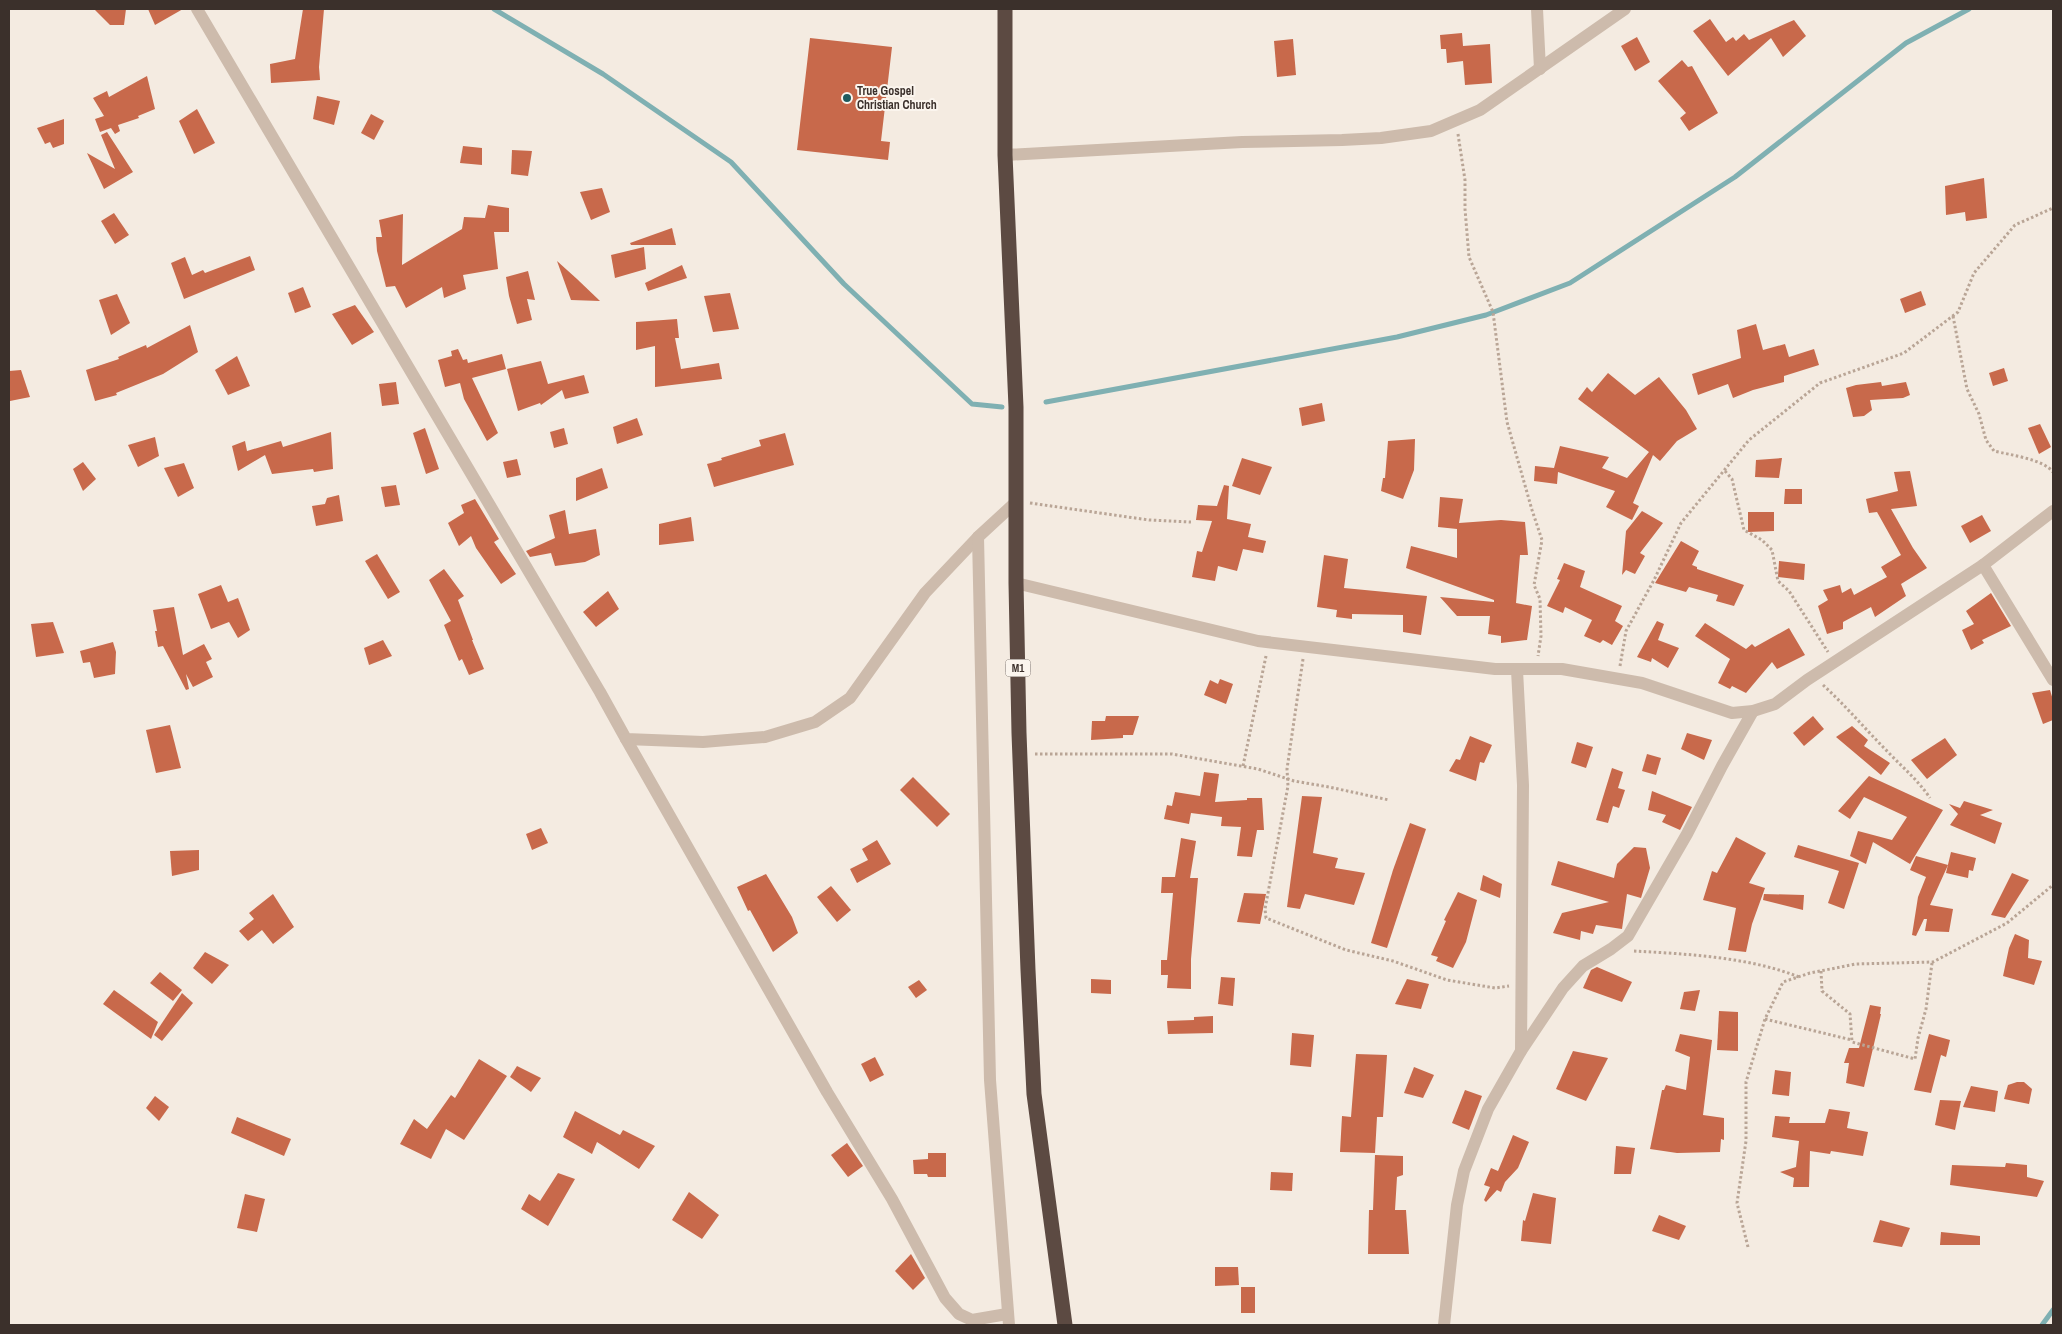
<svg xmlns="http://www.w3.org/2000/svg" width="2062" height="1334" font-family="'Archivo Narrow',sans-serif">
  <rect width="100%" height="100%" fill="#f4ebe1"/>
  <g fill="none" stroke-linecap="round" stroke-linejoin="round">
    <g stroke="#7fb0b2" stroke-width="5">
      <polyline points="494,9 603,74 731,162 844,284 972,404 1002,407"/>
      <polyline points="1046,402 1397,337 1486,315 1570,283 1735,177 1906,43 1969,9"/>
      <polyline points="2042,1325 2053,1310"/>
    </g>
  </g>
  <g fill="#c8694b">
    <polygon points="94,9 126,9 124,25 110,25"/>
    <polygon points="148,9 183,9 155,25"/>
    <polygon points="303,9 324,9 319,67 320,80 271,83 270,64 295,59"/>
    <polygon points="1710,19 1726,42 1733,37 1736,41 1744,34 1749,40 1794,20 1806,36 1783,57 1771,38 1728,76 1693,31"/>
    <polygon points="1462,33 1463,46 1490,44 1492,83 1465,85 1463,61 1447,63 1446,49 1441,49 1440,35"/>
    <polygon points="1637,37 1650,62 1635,71 1621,46"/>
    <polygon points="810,38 892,47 881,141 890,142 888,160 797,150"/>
    <polygon points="1293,39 1296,75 1277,77 1274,41"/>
    <polygon points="1682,60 1688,67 1692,66 1718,113 1689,131 1680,118 1686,113 1658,81"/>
    <polygon points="147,76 155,109 138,116 139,118 118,125 120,131 115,134 111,128 100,132 95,119 104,116 93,98 107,91 109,97"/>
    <polygon points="317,96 340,101 334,125 313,119"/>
    <polygon points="197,109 215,143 194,154 179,121"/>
    <polygon points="371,114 384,121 374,140 361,133"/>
    <polygon points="64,119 64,144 53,148 50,142 45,144 37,128"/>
    <polygon points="107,132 133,172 104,189 87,153 115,169 101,135"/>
    <polygon points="463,146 482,148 482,165 460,163"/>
    <polygon points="512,150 532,151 528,176 511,174"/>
    <polygon points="1984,178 1987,218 1966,221 1965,212 1946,215 1945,186"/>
    <polygon points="602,188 610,212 591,220 580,192"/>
    <polygon points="488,205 509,208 509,232 494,232 498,269 463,275 466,289 444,298 442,287 406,308 395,286 386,287 377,251 376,237 382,237 379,220 403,214 402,265 462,229 464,217 485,218"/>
    <polygon points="114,213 129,235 115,244 101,221"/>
    <polygon points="672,228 676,245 631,245 630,243"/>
    <polygon points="644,247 646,269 615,278 611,255"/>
    <polygon points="250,256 255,270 184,299 171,263 185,257 192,275 203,270 205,273"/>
    <polygon points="557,261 577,279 600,301 571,300"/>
    <polygon points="682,265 687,278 648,291 645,283"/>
    <polygon points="528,271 535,300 527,299 532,320 517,324 509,296 506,277"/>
    <polygon points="303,287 311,307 295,313 288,293"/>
    <polygon points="1921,291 1926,305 1905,313 1900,299"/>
    <polygon points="730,293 739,329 713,332 704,296"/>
    <polygon points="117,294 130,323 111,335 99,300"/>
    <polygon points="355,305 374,332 352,345 332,314"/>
    <polygon points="677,319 679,338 675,338 681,369 719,363 722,379 655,387 655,346 636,350 636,322"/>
    <polygon points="1756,324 1763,350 1785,344 1789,357 1814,349 1819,365 1784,376 1784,382 1753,390 1733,398 1728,384 1698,395 1692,374 1741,358 1737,330"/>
    <polygon points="190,325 198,352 163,374 116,393 117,395 95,401 86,370 119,359 118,357 146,345 147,348"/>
    <polygon points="458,349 463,360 467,359 468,363 502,354 506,369 472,378 498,433 487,441 464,399 460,383 445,387 438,360 452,356 451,351"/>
    <polygon points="237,356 250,386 228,395 215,370"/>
    <polygon points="541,361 548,384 584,375 589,393 565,399 562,390 541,405 540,403 518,411 507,369"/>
    <polygon points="2004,368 2008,381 1993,386 1989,373"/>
    <polygon points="21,370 30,397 10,401 9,371"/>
    <polygon points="1608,373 1635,395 1659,377 1686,410 1697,429 1677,441 1660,461 1653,455 1633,503 1639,506 1632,520 1606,507 1615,491 1558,472 1557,484 1534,481 1535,466 1554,468 1560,446 1609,457 1602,468 1627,478 1649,452 1578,399 1587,387 1592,392"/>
    <polygon points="396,382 399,404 382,406 379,384"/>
    <polygon points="1881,382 1882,386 1906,382 1910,395 1903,398 1870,400 1872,410 1864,416 1853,417 1846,388 1856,385"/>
    <polygon points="1322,403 1325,421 1302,426 1299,408"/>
    <polygon points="637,418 643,435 617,444 613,427"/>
    <polygon points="2040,424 2051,447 2039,454 2028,428"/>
    <polygon points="425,428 439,469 426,474 413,433"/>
    <polygon points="564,428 568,444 554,448 550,432"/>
    <polygon points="331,432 333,469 314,472 313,469 272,474 265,455 238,471 232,446 245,441 247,451 281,441 283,447"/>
    <polygon points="785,433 794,465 714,487 707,464 722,460 721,458 761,446 759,440"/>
    <polygon points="155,437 159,456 138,467 128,445"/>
    <polygon points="1415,439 1414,470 1403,499 1381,491 1383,478 1385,478 1388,441"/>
    <polygon points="1242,458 1272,467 1260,495 1232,486"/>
    <polygon points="1782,458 1779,478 1755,477 1756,460"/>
    <polygon points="517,459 521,475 507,478 503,462"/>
    <polygon points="83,462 96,479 83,491 73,469"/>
    <polygon points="184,463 194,488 178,497 164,468"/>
    <polygon points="602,468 608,488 576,501 576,478"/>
    <polygon points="1910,471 1917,506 1891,509 1913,548 1927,568 1901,584 1906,596 1875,617 1871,607 1843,622 1843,629 1827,634 1818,606 1828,600 1823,590 1840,585 1842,593 1851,588 1854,595 1887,577 1881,567 1901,555 1877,512 1869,513 1866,499 1898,491 1894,472"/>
    <polygon points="396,485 400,505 385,507 381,487"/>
    <polygon points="1224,485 1229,486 1227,519 1251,524 1248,537 1266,541 1263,553 1243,549 1237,571 1218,566 1215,581 1192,577 1197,551 1202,552 1212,521 1196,520 1198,505 1217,506"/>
    <polygon points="1785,489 1802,489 1802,504 1784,504"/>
    <polygon points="339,495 343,521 316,526 312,506 325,504 327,498"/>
    <polygon points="1440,497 1463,499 1459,523 1501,520 1525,522 1528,555 1520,555 1516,603 1532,606 1527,640 1501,643 1501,636 1488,634 1490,616 1457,616 1440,597 1494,602 1494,600 1406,568 1411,546 1457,558 1457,529 1438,527"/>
    <polygon points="475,499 499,539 494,542 516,574 501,584 476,548 471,536 459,546 448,523 464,513 461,505"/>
    <polygon points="565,510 569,534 596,529 600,555 585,562 555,566 551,553 530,557 526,551 555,538 549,515"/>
    <polygon points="1642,511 1663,523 1640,553 1645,556 1635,574 1626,570 1622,575 1626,531"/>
    <polygon points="1748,512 1774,512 1774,531 1748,532"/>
    <polygon points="1982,515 1991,531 1970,543 1961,526"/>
    <polygon points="691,517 694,541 659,545 659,524"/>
    <polygon points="1681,541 1699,551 1692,565 1697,567 1697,569 1744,585 1734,606 1716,601 1718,595 1689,587 1686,592 1655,583"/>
    <polygon points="377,554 400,592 388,599 365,561"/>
    <polygon points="1324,555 1348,559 1344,588 1427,596 1421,635 1403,632 1403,615 1352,614 1352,619 1336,617 1337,610 1317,607"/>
    <polygon points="1779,561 1805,564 1804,580 1778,577"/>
    <polygon points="1564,563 1585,571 1580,587 1622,606 1615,621 1623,626 1612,645 1603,640 1600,643 1584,636 1592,620 1565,607 1563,613 1547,606 1560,580 1557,579"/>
    <polygon points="444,569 464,596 458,600 473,640 472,640 484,669 469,675 462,659 459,661 444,625 451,621 429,580"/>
    <polygon points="221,585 228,602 238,598 250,630 238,638 229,622 211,629 198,594"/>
    <polygon points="608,591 619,609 596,627 583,612"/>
    <polygon points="1991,593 2011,626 1982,640 1984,643 1971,650 1962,630 1974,624 1966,611"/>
    <polygon points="174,607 183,655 204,644 212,659 206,662 213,677 193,687 186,674 189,689 186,690 163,646 158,647 155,631 157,631 153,610"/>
    <polygon points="1657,621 1664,624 1658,640 1679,648 1668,668 1652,658 1651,662 1637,657"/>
    <polygon points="53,622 64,653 36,657 31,624"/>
    <polygon points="1705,623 1746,649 1752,644 1755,647 1789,628 1805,655 1777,669 1772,662 1746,693 1732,686 1730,689 1718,683 1730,659 1695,636"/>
    <polygon points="383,640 392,656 369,665 364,648"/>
    <polygon points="113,642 116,652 115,674 94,678 90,662 83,663 80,651"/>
    <polygon points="1220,679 1233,684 1226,704 1204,695 1210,680 1218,684"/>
    <polygon points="2050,690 2053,700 2053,720 2043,724 2032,693"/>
    <polygon points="1106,716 1139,716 1133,735 1123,735 1123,738 1091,740 1092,721 1105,721"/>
    <polygon points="1813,716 1824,729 1804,746 1793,733"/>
    <polygon points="170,725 181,768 156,773 146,730"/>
    <polygon points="1852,726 1868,740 1864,746 1890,763 1881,775 1836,737"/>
    <polygon points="1687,733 1712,740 1704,760 1681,749"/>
    <polygon points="1470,736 1492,745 1484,763 1480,762 1476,781 1449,771 1456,759 1460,760"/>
    <polygon points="1945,738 1957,755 1927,779 1911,760"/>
    <polygon points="1577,742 1593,747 1586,768 1571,763"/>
    <polygon points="1647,754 1661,758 1656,775 1642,771"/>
    <polygon points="1612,768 1623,772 1618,788 1625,790 1619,808 1613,806 1608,823 1596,820"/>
    <polygon points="1204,772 1219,774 1215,802 1247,800 1247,798 1262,798 1264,830 1257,830 1252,857 1237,856 1241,827 1221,826 1222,817 1191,813 1189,824 1164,819 1167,805 1172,806 1175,792 1200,796"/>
    <polygon points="1869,776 1943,810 1910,864 1873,842 1866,864 1850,856 1858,831 1892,840 1907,817 1864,797 1850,819 1838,811"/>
    <polygon points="913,777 950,814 937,827 900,790"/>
    <polygon points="1652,791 1692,807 1680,830 1662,822 1666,815 1648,810"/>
    <polygon points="1302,796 1322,797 1313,853 1338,858 1335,868 1365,873 1354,905 1305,894 1300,909 1287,907"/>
    <polygon points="1964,801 1993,810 1980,815 2002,823 1995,844 1950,825 1958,814 1949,804 1960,808"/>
    <polygon points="1410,823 1426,829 1387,948 1371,943 1393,870"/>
    <polygon points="541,828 548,843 532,850 526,834"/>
    <polygon points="1736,837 1766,853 1749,883 1765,888 1752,924 1746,952 1728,950 1736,908 1703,900 1712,871 1717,873"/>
    <polygon points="1181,838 1196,841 1190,878 1198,878 1191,959 1191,989 1167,988 1168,975 1161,975 1161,960 1167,960 1173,893 1161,893 1162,877 1175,877"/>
    <polygon points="877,840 891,864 857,883 850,869 868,860 862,849"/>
    <polygon points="1798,845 1859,863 1844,909 1828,903 1839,871 1794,857"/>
    <polygon points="1634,847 1646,848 1650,868 1641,898 1627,894 1622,929 1596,925 1593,934 1581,931 1580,940 1553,933 1562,913 1609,902 1551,885 1558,861 1614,878 1617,864"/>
    <polygon points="199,850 199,870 172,876 170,851"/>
    <polygon points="1951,852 1976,858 1973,871 1969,870 1968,878 1946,873"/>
    <polygon points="1916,856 1948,865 1930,905 1953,909 1949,932 1925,931 1927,919 1924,919 1916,936 1912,935 1918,897 1926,877 1910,870"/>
    <polygon points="2012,873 2029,880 2005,918 1991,915"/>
    <polygon points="766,874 792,917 798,933 773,952 750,910 748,911 737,887"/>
    <polygon points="1483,875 1502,884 1500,898 1480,890"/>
    <polygon points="831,886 851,910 837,922 817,897"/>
    <polygon points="1458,892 1477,900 1466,942 1453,968 1436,961 1438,957 1431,955 1446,921 1444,920"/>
    <polygon points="1244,893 1266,894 1260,924 1237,922"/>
    <polygon points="273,894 294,927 273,944 262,930 248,941 239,931 254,919 249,913"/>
    <polygon points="1764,894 1804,895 1803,910 1763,900"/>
    <polygon points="2015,934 2029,940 2028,958 2042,961 2034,985 2003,976 2009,948"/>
    <polygon points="205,952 229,965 212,984 193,968"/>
    <polygon points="1597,967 1632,982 1622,1002 1583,988 1591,970"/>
    <polygon points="160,972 182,990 173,1001 150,983"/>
    <polygon points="1221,977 1235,978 1233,1006 1218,1004"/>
    <polygon points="1091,979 1111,980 1111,994 1091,993"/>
    <polygon points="1407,979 1429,984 1421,1009 1395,1004"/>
    <polygon points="919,980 927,990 916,998 908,987"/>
    <polygon points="114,990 158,1022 151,1039 103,1004"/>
    <polygon points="1700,990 1695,1011 1680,1009 1684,992"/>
    <polygon points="182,993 193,1003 162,1041 154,1035"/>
    <polygon points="1870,1005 1881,1007 1880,1014 1881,1014 1864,1087 1846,1083 1849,1063 1844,1063 1849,1048 1859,1048"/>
    <polygon points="1719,1011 1738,1012 1738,1051 1717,1050"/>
    <polygon points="1213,1016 1213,1033 1168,1034 1167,1021 1194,1020 1194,1017"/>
    <polygon points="1292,1033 1314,1035 1311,1067 1290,1065"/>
    <polygon points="1680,1034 1712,1040 1703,1115 1724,1118 1724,1140 1721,1139 1720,1152 1677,1153 1650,1149 1662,1090 1664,1090 1666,1085 1686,1090 1690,1057 1675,1051"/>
    <polygon points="1929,1034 1950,1040 1946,1057 1941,1055 1931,1093 1914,1090"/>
    <polygon points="1573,1051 1608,1058 1586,1101 1556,1089"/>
    <polygon points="1356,1054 1387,1055 1383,1117 1377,1117 1375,1153 1340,1152 1342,1116 1351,1117"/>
    <polygon points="875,1057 884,1075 870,1082 861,1064"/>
    <polygon points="479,1059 507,1076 464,1140 446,1129 431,1159 400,1144 414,1119 427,1129 451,1095 455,1098"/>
    <polygon points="517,1066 541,1078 531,1092 510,1077"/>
    <polygon points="1414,1067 1434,1075 1423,1098 1404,1093"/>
    <polygon points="1775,1070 1791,1072 1789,1096 1772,1094"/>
    <polygon points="2017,1082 2024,1082 2032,1089 2029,1104 2004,1099 2008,1085"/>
    <polygon points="1971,1086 1998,1091 1995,1112 1963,1107"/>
    <polygon points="1465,1090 1482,1096 1469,1130 1452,1123"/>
    <polygon points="155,1096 169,1107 159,1121 146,1108"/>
    <polygon points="1940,1100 1961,1101 1955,1130 1935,1125"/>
    <polygon points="1829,1109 1850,1112 1847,1128 1868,1132 1863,1156 1831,1151 1830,1154 1810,1151 1809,1187 1793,1187 1794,1178 1780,1172 1796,1167 1799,1141 1772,1137 1775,1116 1790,1117 1789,1123 1825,1123"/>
    <polygon points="575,1111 620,1135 623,1130 655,1146 639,1169 597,1142 592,1154 563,1137"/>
    <polygon points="237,1117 291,1139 284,1156 231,1133"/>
    <polygon points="1513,1135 1529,1142 1518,1168 1505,1182 1501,1192 1497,1190 1486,1202 1484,1200 1490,1187 1484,1185 1491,1168 1498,1171"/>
    <polygon points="847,1143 863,1166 848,1177 831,1155"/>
    <polygon points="1616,1146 1635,1148 1631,1174 1614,1174"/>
    <polygon points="928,1153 946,1153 946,1177 928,1177 927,1174 914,1174 913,1160 928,1159"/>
    <polygon points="1375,1155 1403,1156 1403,1175 1397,1177 1395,1210 1406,1210 1409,1254 1368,1254 1369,1210 1373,1210"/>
    <polygon points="2006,1163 2027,1165 2027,1177 2044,1181 2037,1197 1950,1185 1952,1165 2005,1167"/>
    <polygon points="1271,1172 1293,1173 1292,1191 1270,1190"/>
    <polygon points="558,1173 575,1179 548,1226 521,1209 529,1194 540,1201"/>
    <polygon points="689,1192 719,1215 702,1239 672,1220"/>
    <polygon points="1533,1193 1556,1198 1551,1244 1521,1241 1523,1220 1525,1221"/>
    <polygon points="245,1194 265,1199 257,1232 237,1228"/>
    <polygon points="1659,1215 1686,1226 1679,1240 1652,1231"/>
    <polygon points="1880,1220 1910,1228 1902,1247 1873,1242"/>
    <polygon points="1941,1232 1980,1236 1980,1245 1940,1245"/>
    <polygon points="911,1254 925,1278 913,1290 895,1271"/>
    <polygon points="1215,1267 1238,1267 1239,1285 1215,1286"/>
    <rect x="1241" y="1287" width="14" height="26"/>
  </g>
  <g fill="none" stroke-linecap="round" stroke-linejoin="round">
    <g stroke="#b9a596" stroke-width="3" stroke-dasharray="2.5 2.5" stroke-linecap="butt">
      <polyline points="1458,134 1465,180 1465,209 1469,257 1493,312 1507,422 1532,510 1542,540 1534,585 1540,599 1541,636 1538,656"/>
      <path d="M1953 316 1967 389 1979 414 1986 440 1994 451C2010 455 2043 459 2053 472"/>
      <polyline points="1725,471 1732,479 1744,530 1762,540 1772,550 1778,581 1789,591 1828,652"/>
      <polyline points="1030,503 1149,520 1191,522"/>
      <polyline points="1303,659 1287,769 1288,786 1265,909 1266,918 1346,950 1393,961 1447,980 1495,988 1509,986"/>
      <polyline points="1620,666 1626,631 1654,580 1681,523 1749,440 1820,383 1904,353 1958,312 1974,273 2015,225 2053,208"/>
      <path d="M1823 685C1846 706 1866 730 1888 752 1903 768 1918 780 1930 798"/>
      <polyline points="1035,754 1172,754 1258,769 1294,781 1329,787 1389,800"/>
      <polyline points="1243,766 1266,656"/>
      <path d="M1634 951C1687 954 1749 957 1799 977"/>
      <polyline points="1821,971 1822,991 1850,1014 1852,1042 1915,1059 1918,1038 1926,1009 1932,963"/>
      <polyline points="1765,1019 1852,1040"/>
      <polyline points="1748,1247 1737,1203 1746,1141 1746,1082 1765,1019 1783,982 1810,973 1856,964 1933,962 2007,923 2053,885"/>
    </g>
    <g stroke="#cdbbac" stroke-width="12">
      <polyline points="197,9 600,692 626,739 703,742 765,737 815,722 850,698 925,593 978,537 1016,502"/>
      <polyline points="1537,9 1540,69"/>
      <polyline points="1005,155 1242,142 1342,140 1381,138 1431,131 1480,110 1625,9"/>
      <polyline points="978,537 990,1080 1009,1325"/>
      <polyline points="1983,565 2053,680"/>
      <polyline points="1016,583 1258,641 1495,669 1562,669 1642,683 1732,713 1753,711 1775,704 1807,680 1983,565 2053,511"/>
      <polyline points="1517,670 1523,785 1521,1051"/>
      <polyline points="626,739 827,1092 892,1199 945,1298 959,1314 972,1320 1007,1314"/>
      <polyline points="1444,1325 1457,1205 1464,1171 1488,1109 1521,1051 1563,988 1583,966 1611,949 1628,936 1687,834 1722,766 1753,711"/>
    </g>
    <polyline stroke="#5c4a42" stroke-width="15" points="1005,9 1005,155 1016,407 1016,583 1019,733 1028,970 1034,1094 1065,1325"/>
  </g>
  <circle fill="#1f5a5e" stroke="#fbf5ee" stroke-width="2" cx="847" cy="98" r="5"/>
  <g text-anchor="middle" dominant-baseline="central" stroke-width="4" stroke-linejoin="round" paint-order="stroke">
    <rect fill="#fbf5ee" stroke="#756b66" stroke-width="1" x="1005.5" y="659.5" width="25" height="17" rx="4"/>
    <g font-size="11" font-weight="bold" fill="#3b302b">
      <text x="1018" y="668">M1</text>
    </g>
    <g font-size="12" font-weight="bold" fill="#3b302b" stroke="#fbf5ee" text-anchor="start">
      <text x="857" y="91">True Gospel<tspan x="857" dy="14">Christian Church</tspan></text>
    </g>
  </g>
  <rect width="2062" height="1334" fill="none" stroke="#3b302b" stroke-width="20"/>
</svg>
